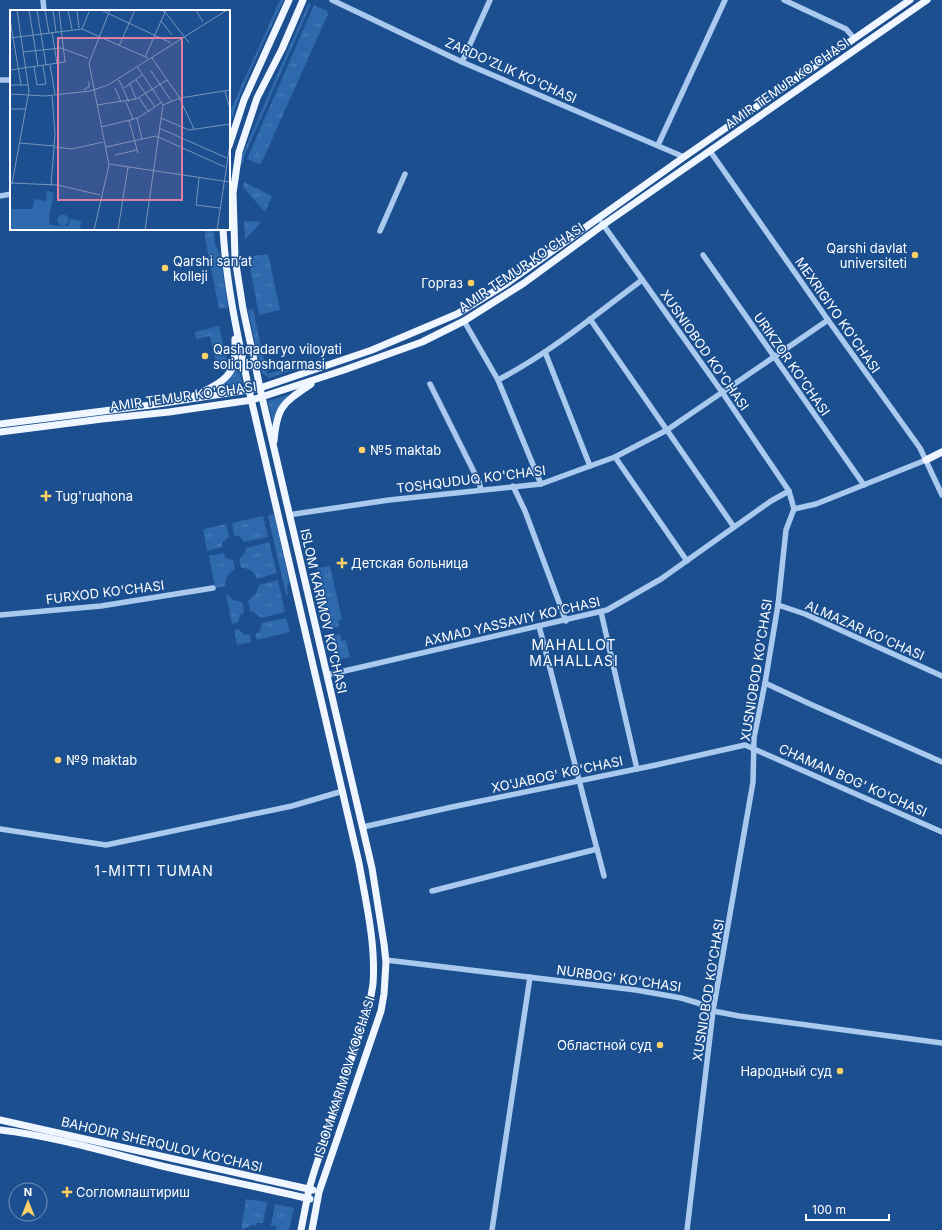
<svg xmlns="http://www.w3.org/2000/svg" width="942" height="1230" font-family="Inter,sans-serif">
  <defs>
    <pattern id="grass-tufts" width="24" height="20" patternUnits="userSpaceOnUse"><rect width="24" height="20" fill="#2e69ad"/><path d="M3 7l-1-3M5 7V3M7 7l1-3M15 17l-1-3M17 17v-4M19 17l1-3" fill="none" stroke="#4d80b9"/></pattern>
  </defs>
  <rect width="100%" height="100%" fill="#1b4f8f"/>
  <g fill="url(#grass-tufts)">
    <path d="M280 0H284C264 41 243 83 229 126L230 111Z"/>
    <polygon points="308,4 311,4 244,157 243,164 240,164 242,156 250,137"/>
    <polygon points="314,5 327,11 328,14 261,164 259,164 247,159"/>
    <polygon points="244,182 272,196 265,212 243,187"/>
    <polygon points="244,221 261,222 245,240"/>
    <polygon points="205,229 214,229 215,244 220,254 228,308 219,309 205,238"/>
    <polygon points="268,254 280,310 259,315 248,257"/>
    <polygon points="253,309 267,374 296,366 296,369 269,378 262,373 248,310"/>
    <polygon points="219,326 227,361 222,371 217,367 210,336 196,339 195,332"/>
    <path d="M237 357 243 386 213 390C231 381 231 375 237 357Z"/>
    <path d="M291 394C280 404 276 409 273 424L268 401Z"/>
    <polygon points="274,514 289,581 287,589 288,595 286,595 268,516"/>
    <path d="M263 516 268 537 244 542C242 537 239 536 234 535L232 523Z"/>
    <polygon points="226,524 229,537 222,543 222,547 207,551 203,529"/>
    <path d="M269 542 277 573 257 579C254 571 249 568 241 568L239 559 245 553 246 548Z"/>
    <path d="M223 553 226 558 233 560 235 569C228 574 225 578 225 586L215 588 209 556Z"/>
    <polygon points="330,566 342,620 338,621 339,627 331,628 317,568"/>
    <polygon points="278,580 285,612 261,618 254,612 250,611 248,601 256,594 259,585"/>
    <polygon points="226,594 233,600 242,602 244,613 240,615 238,622 232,624"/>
    <path d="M286 618 290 632 257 640 255 634C260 632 261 628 262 623Z"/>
    <path d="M239 629C242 634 244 635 250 635L251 642 237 645 234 630Z"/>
    <polygon points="340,634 342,641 346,640 350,657 337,660 332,636"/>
    <polygon points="246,1199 267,1202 263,1223 257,1223 256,1226 252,1225 241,1230"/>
    <polygon points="275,1204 294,1208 289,1230 276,1230 276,1226 271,1225"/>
  </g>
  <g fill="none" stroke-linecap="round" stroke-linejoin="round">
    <g stroke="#a9c9ee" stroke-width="5.5">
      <polyline points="43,0 44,11"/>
      <polyline points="332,0 462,62 684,157"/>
      <polyline points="784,0 846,29 854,38"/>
      <polyline points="462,62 490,0"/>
      <polyline points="0,80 11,80"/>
      <polyline points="658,145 725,0"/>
      <polyline points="710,151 828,320 920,448 942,495"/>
      <polyline points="0,196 11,194"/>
      <polyline points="602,223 722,392 789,491 794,509 786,530 778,605 765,683 754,738 753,782 713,1011 687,1230"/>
      <polyline points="380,231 405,174"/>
      <polyline points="703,255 864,485"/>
      <polyline points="590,319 734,527"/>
      <polyline points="464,321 498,380 541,484"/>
      <polyline points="545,352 590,466"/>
      <path d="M498 380C550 353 595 315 642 280"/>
      <polyline points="430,384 479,482 481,490"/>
      <polyline points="615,457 687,561"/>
      <polyline points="513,486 525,511 566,621"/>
      <polyline points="794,509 816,504 926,460"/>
      <polyline points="289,515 301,513 389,500 541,484 590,466 615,457 667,430 828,320"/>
      <polyline points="778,605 805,614 942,676"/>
      <polyline points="601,612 637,769"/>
      <polyline points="0,615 101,606 213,588"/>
      <polyline points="539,626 604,876"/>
      <polyline points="327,675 607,610 661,579 771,501 789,491"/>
      <polyline points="765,683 810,704 942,762"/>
      <polyline points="363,827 452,807 656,765 745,745 942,832"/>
      <polyline points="0,829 106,845 292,806 343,791"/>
      <polyline points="432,891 597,849"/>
      <polyline points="386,960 636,990 681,998 698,1003 713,1011 739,1016 942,1043"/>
      <polyline points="492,1230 530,977"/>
    </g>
    <g stroke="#f0f6ff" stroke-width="7">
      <polyline points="303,0 282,49 257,98 239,152 233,193 235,258 243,309 262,397 372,868 384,944 386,962 384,994 381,1011 319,1192 312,1230"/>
      <polyline points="229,146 244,100 289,0"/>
      <path d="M223 229C226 284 238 337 249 390L359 863C366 903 376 944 373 984 372 992 370 1001 368 1008L314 1172 309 1189 301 1230"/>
      <path d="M192 397C204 391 225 383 231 370 236 361 235 350 235 339"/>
      <polyline points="0,424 151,405 260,388 372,350 457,314 506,284 684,157 910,0"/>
      <polyline points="0,432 102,419 169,412 252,400 344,370 422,342 464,321 524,283 603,225 927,0"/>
      <path d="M274 441C277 406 283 403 311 384"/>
      <polyline points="926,460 942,452"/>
      <polyline points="0,1120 313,1190"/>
      <path d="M0 1130C53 1136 106 1152 158 1165 208 1177 259 1187 310 1199"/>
    </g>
  </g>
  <g fill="#ffd166" stroke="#1b4f8f" stroke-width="1.5">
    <circle cx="915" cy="255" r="4"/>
    <circle cx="165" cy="268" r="4"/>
    <circle cx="471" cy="283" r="4"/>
    <circle cx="205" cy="356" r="4"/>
    <circle cx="362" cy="450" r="4"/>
    <path d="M44 490h4v4h4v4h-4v4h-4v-4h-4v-4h4z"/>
    <path d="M340 557h4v4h4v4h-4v4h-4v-4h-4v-4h4z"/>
    <circle cx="58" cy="760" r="4"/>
    <circle cx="660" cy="1045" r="4"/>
    <circle cx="840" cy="1071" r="4"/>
    <path d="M65 1186h4v4h4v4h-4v4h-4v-4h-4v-4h4z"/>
  </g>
  <g text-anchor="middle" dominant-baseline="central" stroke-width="3" stroke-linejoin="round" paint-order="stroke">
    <g font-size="13" fill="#fff" stroke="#1b4f8f">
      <text transform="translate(511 70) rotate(24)">ZARDO'ZLIK KO'CHASI</text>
      <text transform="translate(787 83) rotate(-35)">AMIR TEMUR KO'CHASI</text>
      <text transform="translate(521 267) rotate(-34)">AMIR TEMUR KO'CHASI</text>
      <text transform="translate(838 315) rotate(55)">MEXRIGIYO KO'CHASI</text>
      <text transform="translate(705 350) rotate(55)">XUSNIOBOD KO'CHASI</text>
      <text transform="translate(792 364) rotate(55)">URIKZOR KO'CHASI</text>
      <text transform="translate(183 396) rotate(-8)">AMIR TEMUR KO'CHASI</text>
      <text transform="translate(471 479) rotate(-7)">TOSHQUDUQ KO'CHASI</text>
      <text transform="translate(105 592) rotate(-7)">FURXOD KO'CHASI</text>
      <text transform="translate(324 611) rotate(77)">ISLOM KARIMOV KO‘CHASI</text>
      <text transform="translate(512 621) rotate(-13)">AXMAD YASSAVIY KO'CHASI</text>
      <text transform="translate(865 630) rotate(24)">ALMAZAR KO'CHASI</text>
      <text transform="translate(756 670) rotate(-81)">XUSNIOBOD KO'CHASI</text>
      <text transform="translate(557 774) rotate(-12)">XO'JABOG' KO'CHASI</text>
      <text transform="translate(853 780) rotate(24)">CHAMAN BOG' KO'CHASI</text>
      <text transform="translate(619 978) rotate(8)">NURBOG' KO'CHASI</text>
      <text transform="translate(708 990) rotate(-81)">XUSNIOBOD KO'CHASI</text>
      <text transform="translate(344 1077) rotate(-72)">ISLOM KARIMOV KO‘CHASI</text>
      <text transform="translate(162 1144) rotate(13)">BAHODIR SHERQULOV KO‘CHASI</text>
    </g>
    <g font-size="13" fill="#fff" stroke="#1b4f8f" text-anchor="start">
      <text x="907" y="248" text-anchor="end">Qarshi davlat<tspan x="907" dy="15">universiteti</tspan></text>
      <text x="173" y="261">Qarshi san’at<tspan x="173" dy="15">kolleji</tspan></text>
      <text x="463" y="283" text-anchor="end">Горгаз</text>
      <text x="213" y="349">Qashqadaryo viloyati<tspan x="213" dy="15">soliq boshqarmasi</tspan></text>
      <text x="370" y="450">№5 maktab</text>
      <text x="55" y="496">Tug'ruqhona</text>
      <text x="351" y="563">Детская больница</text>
      <text x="66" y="760">№9 maktab</text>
      <text x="652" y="1045" text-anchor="end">Областной суд</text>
      <text x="832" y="1071" text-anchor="end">Народный суд</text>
      <text x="76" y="1192">Согломлаштириш</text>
    </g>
    <g font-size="14" letter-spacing="1" fill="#fff" stroke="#1b4f8f">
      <text x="574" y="644">MAHALLOT<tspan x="574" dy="16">MAHALLASI</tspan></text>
      <text x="154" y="870">1-MITTI TUMAN</text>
    </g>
  </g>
  <g transform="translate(10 10)">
    <rect width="220" height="220" fill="#1b4f8f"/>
    <path d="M47.5 210a5.5 5.5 0 1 1 11 0a5.5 5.5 0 1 1-11 0Z" fill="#2e69ad"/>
    <path d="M37 181 44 183 39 207 40 215 58 216 60 209 71 211 70 220H0V189L2 199H22L25 189 36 191Z" fill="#2e69ad"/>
    <path fill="none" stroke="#7695bc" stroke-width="1" d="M19 0 28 56M27 0 36 55M35 0 39 23M43 0 46 22M58 0 62 19M67 0 69 18M91 0 161 33M151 0 156 3 179 33M186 0 193 12M0 9 11 75M151 11 162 25M72 19 79 2M42 22 47 54M0 28 72 19 138 48M109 36 125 0M13 42 51 38 78 48M135 47 156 0M142 48 169 87 184 119M40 55 45 84M127 56 153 95 135 220M24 57 27 75 36 74 33 56M0 60 55 52 49 0M141 61 162 92M109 70 119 92M126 70 145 97M120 74 126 89M0 75H18M105 78 111 92M114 78 132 65M73 80 79 77V71M215 81 220 99M0 84 35 86 80 81 98 75 217 0M129 88 139 102M170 88 220 80M116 92 123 109M87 95 126 89 157 70M153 95 170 88M0 99H16M127 108 132 129M151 108 179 120 220 114M119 110 128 143M91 117 128 108 152 92M149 118 217 148M9 133 45 136M45 137 62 139 93 132M96 137 146 126 215 157M105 145 127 140M99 154 220 172M189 168 186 195 210 198M1 173 48 175 90 185M2 174 19 81 7 0M41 176 45 124 42 86M84 220 99 155 79 53 100 0M108 220 118 157M207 220 220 134"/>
    <path fill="#dd80a5" fill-opacity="0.15" stroke="#dd80a5" stroke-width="2" d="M48 28H172V190H48Z"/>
    <rect width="220" height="220" fill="none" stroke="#fff" stroke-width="2"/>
  </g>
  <g transform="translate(28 1202)"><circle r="19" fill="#1b4f8f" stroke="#7695bc"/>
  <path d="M0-3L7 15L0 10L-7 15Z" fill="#ffd166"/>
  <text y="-6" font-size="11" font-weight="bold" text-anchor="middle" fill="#ffffff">N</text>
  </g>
  <path d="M806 1214v6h83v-6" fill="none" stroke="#ffffff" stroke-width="2"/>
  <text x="812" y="1214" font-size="12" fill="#ffffff" stroke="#1b4f8f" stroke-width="3" paint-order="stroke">100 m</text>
</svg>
